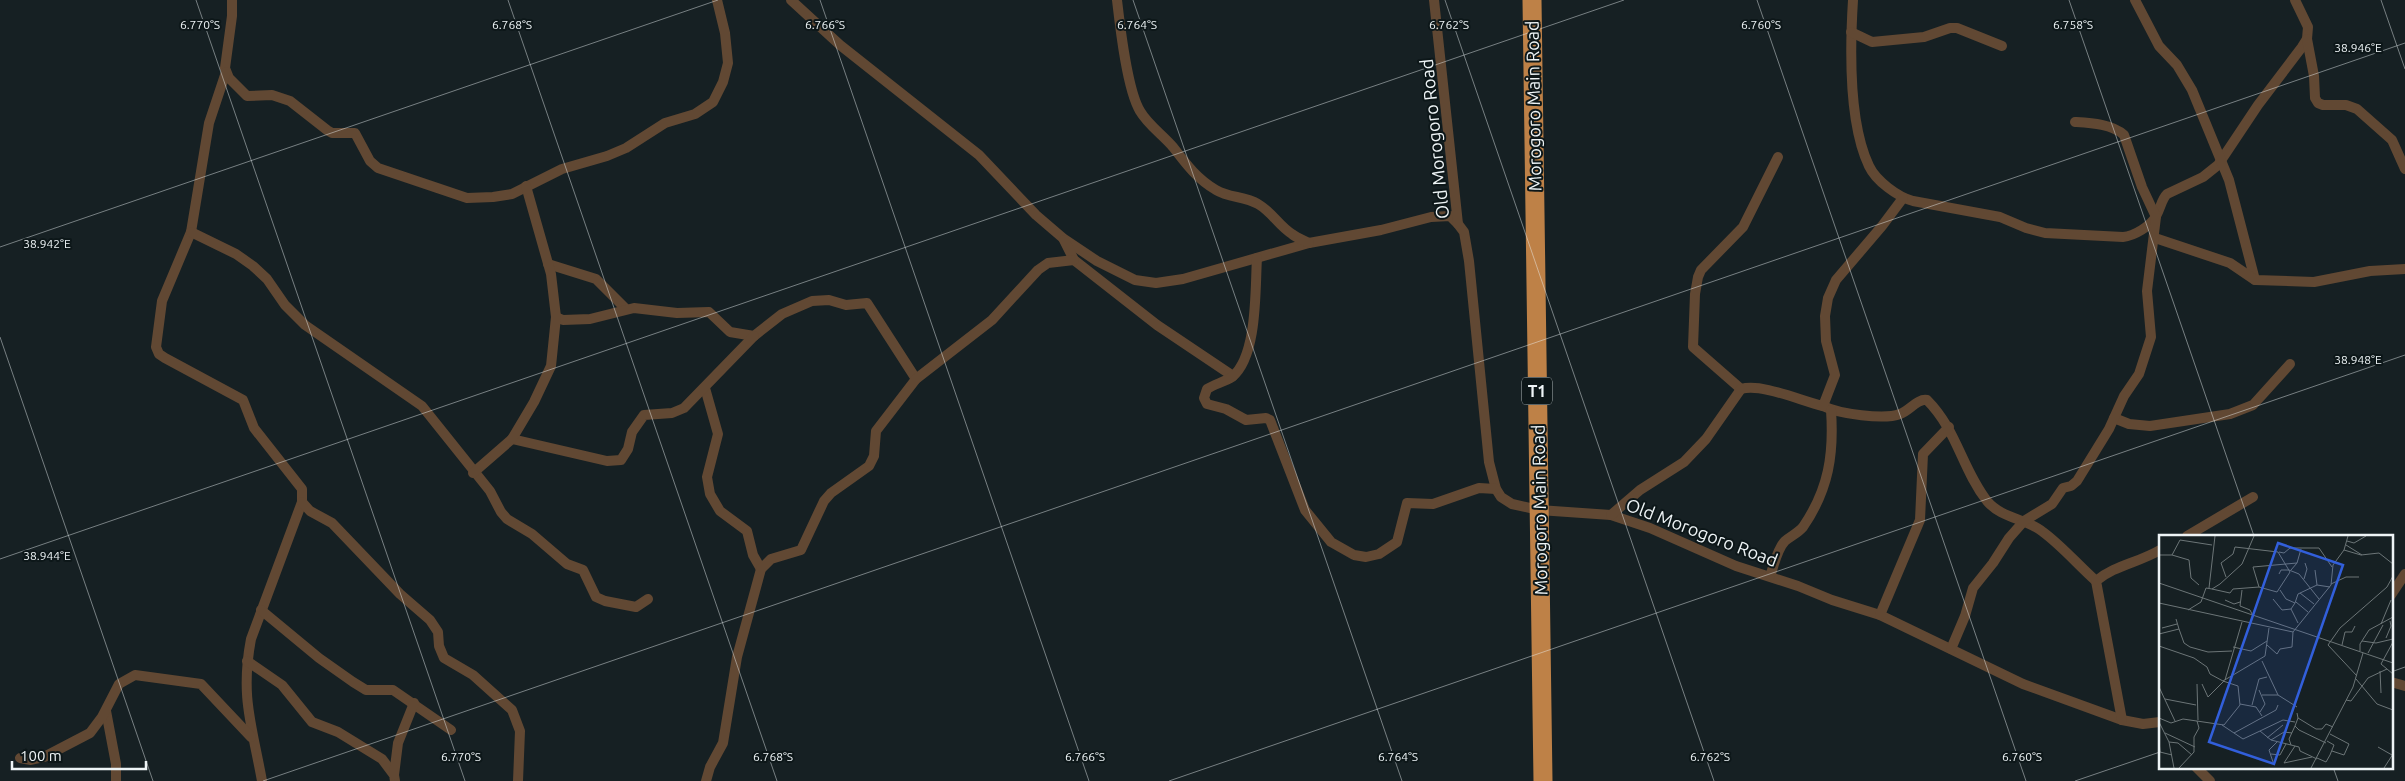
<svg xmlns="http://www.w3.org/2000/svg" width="2405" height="781" font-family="Ubuntu,sans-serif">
  <rect width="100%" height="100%" fill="#162023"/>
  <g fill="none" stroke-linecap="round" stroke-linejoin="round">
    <g stroke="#614833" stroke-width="10">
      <polyline points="232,0 232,16 225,68 229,78 247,96 272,95 290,101 327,130 332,133 355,133 370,161 378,168 467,198 493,197 512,194 562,169 607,156 626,148 665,123 695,114 713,102 723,82 728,63 725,33 717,0"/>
      <polyline points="791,0 840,45 979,155 1036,215 1064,239 1097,261 1135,280 1156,283 1183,279 1309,243 1381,230 1431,217 1450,216 1458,224"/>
      <path d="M1117 0C1120 26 1127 90 1140 111 1148 125 1163 135 1173 147 1186 164 1197 179 1216 190 1229 198 1245 196 1258 204 1272 212 1279 226 1292 234 1297 238 1303 240 1309 243"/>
      <polyline points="1434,0 1458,224 1464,232 1469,261 1489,462 1496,489 1501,497 1512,504 1539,510 1611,515 1650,528 1736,566 1798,586 1832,600 1880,615 2023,684 2122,720 2143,724 2160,722"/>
      <path d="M1853 0C1850 48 1848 122 1869 166 1876 181 1898 197 1913 201L2000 217 2026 228 2045 233 2123 237C2134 236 2151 226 2156 216 2161 208 2161 200 2167 194L2203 177 2218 165 2258 105 2302 47 2307 39 2308 27 2295 0"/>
      <polyline points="2135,0 2159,46 2177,65 2192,90 2229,180 2255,280"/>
      <polyline points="1851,32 1872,42 1924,37 1950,28 1957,28 2002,46"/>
      <polyline points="2307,39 2314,76 2315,98 2318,103 2323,105 2346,105 2357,109 2392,140 2405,169"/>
      <path d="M226 72 209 123 191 232 162 301 156 347 159 354 165 358 243 400 254 428 302 489V502L251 639C240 697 252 725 262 781"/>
      <polyline points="191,232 236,254 253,266 267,279 285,305 305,325 422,406 490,491 501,512 507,519 532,534 567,564 583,570 596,597 605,601 636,607 648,599"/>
      <polyline points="2155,238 2230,263 2255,280 2314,282 2370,271 2405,269"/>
      <polyline points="1064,240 1074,260 1157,325 1233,376"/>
      <path d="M1257 258C1255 288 1258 356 1232 377 1224 382 1215 384 1207 389L1204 398 1207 404 1226 409 1246 420 1266 418 1270 420 1305 510 1331 542 1354 555 1366 557 1379 554 1397 542 1407 503 1433 504 1479 488 1496 489"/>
      <polyline points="548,264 596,279 625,308"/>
      <polyline points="556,317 563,320 590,319 634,308 677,313 709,312 730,332 754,336 782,314 812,301 829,300 846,305 867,303 916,379"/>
      <polyline points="705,388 718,434 707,477 710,494 720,511 747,531 753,555 761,569"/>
      <polyline points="1741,389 1693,347 1695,294 1698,277 1701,270 1743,227 1778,157"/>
      <path d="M1823 406C1839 414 1884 420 1900 414 1909 411 1918 398 1927 400 1957 430 1962 469 1987 501 2002 519 2026 518 2043 532 2062 546 2078 565 2096 581"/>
      <polyline points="2114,418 2129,424 2150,426 2230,414 2253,405 2290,364"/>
      <polyline points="512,439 607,461 621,460 628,449 632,432 644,415 672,413 684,408 754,336"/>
      <polyline points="473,473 512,439 534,402 551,366 556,317 551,274 526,186"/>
      <polyline points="302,502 310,511 332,523 400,594 430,620 438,632 439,646 444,658 473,675 512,710 520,731 518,781"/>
      <path d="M1611 515 1640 490 1684 462 1706 439 1741 389C1762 383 1801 401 1823 406L1835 375 1826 341 1825 316 1828 298 1836 280 1882 226 1903 198"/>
      <polyline points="2187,536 2253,497"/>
      <path d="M1770 576C1774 566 1777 549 1785 541 1791 536 1798 533 1803 527 1829 489 1834 454 1831 410"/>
      <polyline points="2391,595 2405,574"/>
      <polyline points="261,610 319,658 353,682 366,690 393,690 451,730"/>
      <polyline points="1880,615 1920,520 1923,454 1949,427"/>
      <path d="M1951 649 1965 616 1973 588 1993 563 2009 538 2024 521 2052 504 2063 488 2071 486 2077 481 2109 429 2124 396 2139 374 2151 337 2147 291 2156 217 2142 187 2124 135C2112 124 2091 123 2075 122"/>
      <polyline points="247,661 282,685 312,722 338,732 382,759 394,775 395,781"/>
      <polyline points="2391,682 2405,686"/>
      <polyline points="106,711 116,764 116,781"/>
      <path d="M2122 720 2096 581C2115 565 2138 563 2160 550"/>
      <polyline points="20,758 31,760 44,757 90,733 102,717 119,684 135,675 201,684 251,737"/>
      <polyline points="2196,767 2210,781"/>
      <polyline points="394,775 398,743 414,703"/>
      <polyline points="706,781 710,767 723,743 737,657 761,569 771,559 801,550 824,501 831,493 869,466 874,456 876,431 916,379 992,320 1038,270 1048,263 1074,260"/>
    </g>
    <polyline stroke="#be8147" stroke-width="19" points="1532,0 1543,781"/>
  </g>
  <path fill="none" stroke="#eef4f6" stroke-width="1" stroke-opacity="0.45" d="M196 0 465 781M508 0 777 781M820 0 1089 781M1133 0 1402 781M1445 0 1714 781M1757 0 2026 781M2069 0 2254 536M2381 0 2405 69M0 247 718 0M0 337 153 781M0 559 1624 0M2391 672 2405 667M2333 767 2338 781M263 781 2405 43M1169 781 2405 355M2075 781 2160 752"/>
  <g text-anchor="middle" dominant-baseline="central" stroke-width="4" stroke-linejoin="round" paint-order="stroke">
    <rect fill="#0d1719" stroke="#aab2b4" stroke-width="1" x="1522" y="377.5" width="30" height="27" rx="4"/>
    <g font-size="16" font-weight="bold" fill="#eef4f6">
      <text x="1537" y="391">T1</text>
    </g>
    <g font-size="18" fill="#eef4f6" stroke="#0d1719">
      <text transform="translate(1533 106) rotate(-91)">Morogoro Main Road</text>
      <text transform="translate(1434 139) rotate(-96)">Old Morogoro Road</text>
      <text transform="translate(1539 510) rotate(-91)">Morogoro Main Road</text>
      <text transform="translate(1702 532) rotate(21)">Old Morogoro Road</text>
    </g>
  </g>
  <g transform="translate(2159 535)">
    <rect width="234" height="234" fill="#162023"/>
    <path fill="none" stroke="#6c7577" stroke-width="1" d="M188 6 195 8 207 1M187 10 203 20M185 15 202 20 220 18 234 29M120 17 125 18 131 13H160L173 32M0 20H13L21 5 53 10M13 20 30 25 32 43 40 50M132 35 138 28 142 14M156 35 158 50 171 52M120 39 122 35H130L140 39 160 64M145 44 148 34 146 28M0 48 234 128M172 49 187 42H200M100 52 94 32 138 28M50 53 56 1M53 54 71 58 74 54 100 52 118 57 131 37 119 17 76 12 74 19 62 28 67 42M83 55 81 71 91 75 93 79M121 55 127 64 136 68 132 74 139 88M141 58 155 69M114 64 123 75 132 74M66 65 75 69 81 67M137 67 149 77M0 68 134 97 172 50 174 30 185 15 189 1M136 68 139 59 158 50M29 75 42 67 47 53 53 54 61 49 83 29 95 1M222 89 232 65M3 93 18 89M20 94 25 108 31 112 49 117 73 116M0 99 20 94 17 84M227 103 232 91 231 86M203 106 217 108 234 104M234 107 222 129 234 139M108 110 118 119 121 114 133 112 134 97M183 110 186 97H193L196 91M0 111 35 123 48 132 51 139 64 146 106 121 110 93M74 112 92 116 108 106M201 116V109L210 95 234 82M209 118 224 90M103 126 119 160 138 172M221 136 222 158M198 141 169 110 181 93 228 52 234 41M197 144 218 169 234 175M66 145 83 87M38 149 39 185M43 149 49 162 65 146M0 152 16 186M100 155 106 169 101 177M103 160H119M6 164 37 170M187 165 192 166 209 143 228 134M81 169 97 172 103 181M93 170 100 144 108 142M138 178 139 183 157 194H163L167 189 174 192M0 183 12 188 24 184 65 190 81 170 79 151 64 146M139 183 136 191 140 195 167 208M0 187 10 207 15 233M63 190 84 204 101 196 112 205 140 212 141 216 158 224M101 196 124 185 136 187M6 198 36 212M75 198 117 175 119 170M171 199 190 209 185 220 173 216M108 203 124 190M0 205 1 217 13 220M112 205 125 197 133 198M10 207 19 208 33 220M132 210 130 204 136 191M219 212 233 220M112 219 121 220 127 209M158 223 167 227 171 220 175 210 168 206M114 227 110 215 118 207M125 228 153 222M125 228 136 211M20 233 35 217V202L40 193 38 186M152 233 194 152 204 118M225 233 234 219"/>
    <path fill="#325fdb" fill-opacity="0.15" stroke="#325fdb" stroke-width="2.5" d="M119 8 184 30 115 229 50 207Z"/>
    <rect width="234" height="234" fill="none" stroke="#eef4f6" stroke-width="2.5"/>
  </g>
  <g font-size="12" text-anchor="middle" fill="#eef4f6" stroke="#0d1719" stroke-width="4" stroke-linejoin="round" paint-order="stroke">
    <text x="200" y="29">6.770°S</text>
    <text x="512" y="29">6.768°S</text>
    <text x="1761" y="29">6.760°S</text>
    <text x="825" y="29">6.766°S</text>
    <text x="1137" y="29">6.764°S</text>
    <text x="1449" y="29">6.762°S</text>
    <text x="2073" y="29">6.758°S</text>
    <text x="2358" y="52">38.946°E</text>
    <text x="47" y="248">38.942°E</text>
    <text x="2358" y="364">38.948°E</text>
    <text x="47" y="560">38.944°E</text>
    <text x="461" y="761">6.770°S</text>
    <text x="773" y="761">6.768°S</text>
    <text x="1085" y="761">6.766°S</text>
    <text x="1398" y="761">6.764°S</text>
    <text x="1710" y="761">6.762°S</text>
    <text x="2022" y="761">6.760°S</text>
  </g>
  <path d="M12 761v8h134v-8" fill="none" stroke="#eef4f6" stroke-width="2.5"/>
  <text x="20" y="761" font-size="15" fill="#eef4f6" stroke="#0d1719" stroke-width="4" paint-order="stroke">100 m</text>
</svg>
